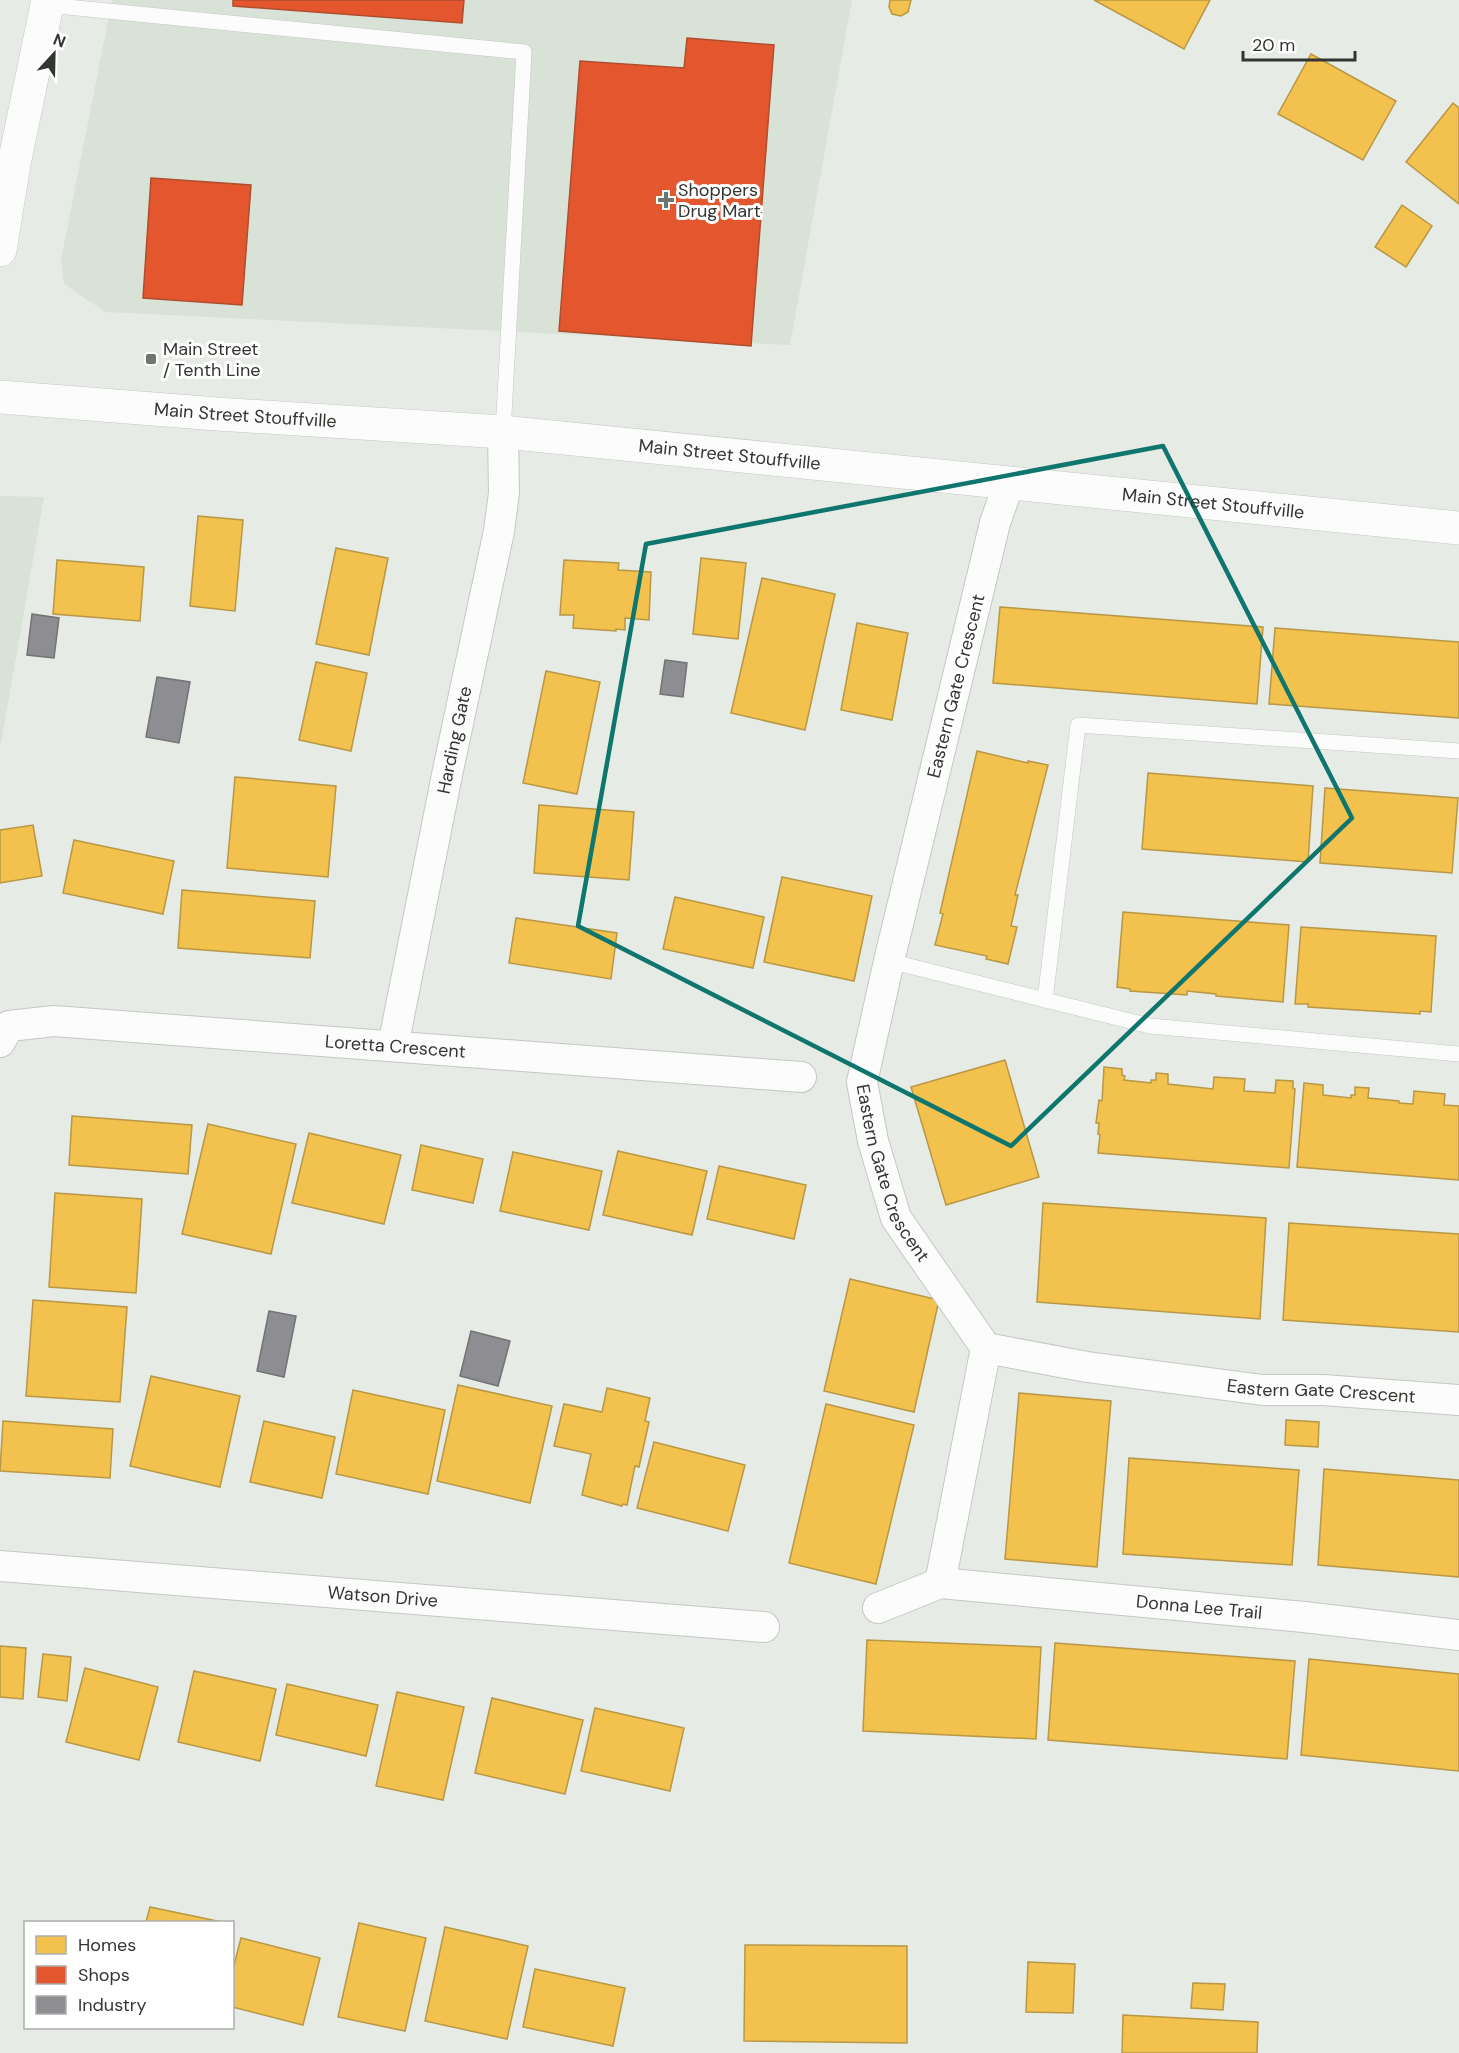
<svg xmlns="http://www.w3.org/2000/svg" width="1459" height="2053" font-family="'DM Sans',sans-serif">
  <rect width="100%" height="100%" fill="#e7ebe6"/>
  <g fill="#d9e2d6">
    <polygon points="112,0 852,0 790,345 105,312 64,284 61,260"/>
    <polygon points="0,496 44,497 1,743 0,743"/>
  </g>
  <g fill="#f2c14e" stroke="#b89745" stroke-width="1.5">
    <polygon points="890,0 911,0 908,12 901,16 892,14 889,7"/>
    <polygon points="1094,0 1210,0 1184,49"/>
    <polygon points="1311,54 1396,101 1363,160 1278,114"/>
    <polygon points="1453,103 1459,108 1459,204 1406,162"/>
    <polygon points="1402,205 1432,226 1406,267 1375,247"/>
    <polygon points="198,516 243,520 235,611 190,606"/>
    <polygon points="336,548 388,558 369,655 316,644"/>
    <polygon points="701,558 746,563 738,639 693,634"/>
    <polygon points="57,560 144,567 140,621 53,614"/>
    <polygon points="564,560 619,563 618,570 651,572 649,620 625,618 625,630 616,629 616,631 573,628 574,615 560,615"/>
    <polygon points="762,578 835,594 805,730 731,713"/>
    <polygon points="1000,607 1263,627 1257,704 993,683"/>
    <polygon points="857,623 908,633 892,720 841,710"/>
    <polygon points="1275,628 1459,642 1459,718 1269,704"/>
    <polygon points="316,662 367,673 351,751 299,740"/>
    <polygon points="546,671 600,682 577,794 523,783"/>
    <polygon points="977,751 1028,763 1028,761 1048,765 1015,895 1018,895 1011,926 1017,927 1008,964 986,959 987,956 935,945 943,914 940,913"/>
    <polygon points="1148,773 1313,786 1308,862 1142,849"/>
    <polygon points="235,777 336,786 328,877 227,868"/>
    <polygon points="1325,788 1458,798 1452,873 1320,863"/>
    <polygon points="539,805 634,812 629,880 534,873"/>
    <polygon points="33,825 42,876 0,883 0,830"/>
    <polygon points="74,840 174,861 163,914 63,893"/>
    <polygon points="782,877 872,896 854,981 764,962"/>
    <polygon points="182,890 315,901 310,958 178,948"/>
    <polygon points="675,897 764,917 753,968 663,949"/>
    <polygon points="1123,912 1289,925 1283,1002 1216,996 1216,994 1187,991 1187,995 1130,991 1130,989 1117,987"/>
    <polygon points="516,918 617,933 611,979 509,963"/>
    <polygon points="1301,927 1436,936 1431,1012 1420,1011 1420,1014 1308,1007 1308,1004 1295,1004"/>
    <polygon points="1005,1060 1039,1177 946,1205 911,1087"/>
    <polygon points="1104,1067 1122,1069 1122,1075 1125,1076 1124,1080 1151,1083 1151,1080 1156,1080 1156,1073 1168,1074 1168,1084 1213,1089 1214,1077 1245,1079 1244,1091 1275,1093 1276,1080 1293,1081 1293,1088 1295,1089 1289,1168 1098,1153 1100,1135 1098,1134 1099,1123 1096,1123 1099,1100 1102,1101"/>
    <polygon points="1304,1083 1323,1085 1323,1095 1351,1098 1351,1095 1355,1095 1355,1087 1369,1088 1368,1098 1399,1101 1399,1103 1413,1104 1414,1091 1445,1094 1444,1105 1459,1106 1459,1180 1297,1167"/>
    <polygon points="72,1116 192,1125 188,1174 69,1165"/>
    <polygon points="208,1124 296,1144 271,1254 182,1234"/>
    <polygon points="309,1133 401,1155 384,1224 292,1203"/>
    <polygon points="421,1145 483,1159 473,1203 412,1190"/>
    <polygon points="618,1151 707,1171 692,1235 603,1215"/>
    <polygon points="513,1152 602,1171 589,1230 500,1211"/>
    <polygon points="719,1166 806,1185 794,1239 707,1219"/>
    <polygon points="55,1193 142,1199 136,1293 49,1287"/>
    <polygon points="1043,1203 1266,1218 1260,1319 1037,1302"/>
    <polygon points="1289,1223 1459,1234 1459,1332 1283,1320"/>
    <polygon points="850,1279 939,1300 914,1412 824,1391"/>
    <polygon points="33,1300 127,1307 120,1402 26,1396"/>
    <polygon points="151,1376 240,1396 220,1487 130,1466"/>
    <polygon points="458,1385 552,1406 530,1503 437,1481"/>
    <polygon points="607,1388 650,1398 645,1421 649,1422 639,1467 635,1466 627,1505 623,1504 622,1506 582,1495 591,1454 554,1446 564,1404 602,1412"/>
    <polygon points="353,1390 445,1410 428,1494 336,1474"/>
    <polygon points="1019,1393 1111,1401 1097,1567 1005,1559"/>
    <polygon points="826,1404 914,1425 876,1584 789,1563"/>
    <polygon points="1286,1420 1319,1422 1318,1447 1285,1445"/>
    <polygon points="3,1421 113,1429 110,1478 0,1471"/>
    <polygon points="264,1421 335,1437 322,1498 250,1482"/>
    <polygon points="654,1442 745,1465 728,1531 637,1508"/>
    <polygon points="1129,1458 1299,1470 1292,1565 1123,1554"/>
    <polygon points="1324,1469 1459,1480 1459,1577 1318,1565"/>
    <polygon points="867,1640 1041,1647 1036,1739 863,1731"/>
    <polygon points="1055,1643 1295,1661 1287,1759 1048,1740"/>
    <polygon points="0,1646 26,1648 23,1699 0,1697"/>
    <polygon points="43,1654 71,1657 67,1701 38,1697"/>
    <polygon points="1309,1659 1459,1674 1459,1771 1301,1755"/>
    <polygon points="85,1668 158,1687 139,1760 66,1742"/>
    <polygon points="194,1671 276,1689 260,1761 178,1742"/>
    <polygon points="287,1684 378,1705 366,1756 276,1735"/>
    <polygon points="397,1692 464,1707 443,1800 376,1786"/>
    <polygon points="492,1698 583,1720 565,1794 475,1773"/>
    <polygon points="595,1708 684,1728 670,1791 581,1771"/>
    <polygon points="150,1907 222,1922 146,1922"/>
    <polygon points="359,1923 426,1938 405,2031 338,2017"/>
    <polygon points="445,1927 528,1946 507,2039 425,2021"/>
    <polygon points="241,1938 320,1958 303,2025 232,2007 232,1973"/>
    <polygon points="745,1945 907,1946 907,2043 744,2041"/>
    <polygon points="1028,1962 1075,1964 1073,2013 1026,2012"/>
    <polygon points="535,1969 625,1988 613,2046 523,2027"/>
    <polygon points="1193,1983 1225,1984 1223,2010 1191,2008"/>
    <polygon points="1123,2015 1258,2022 1257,2053 1122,2053"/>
  </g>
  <g fill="#e4572e" stroke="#af4d2f" stroke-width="1.5">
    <polygon points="233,0 464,0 462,23 233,6"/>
    <polygon points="687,38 774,45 751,346 559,331 580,61 684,68"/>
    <polygon points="151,178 251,185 242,305 143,298"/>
  </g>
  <g fill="#8d8d92" stroke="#727375" stroke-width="1.5">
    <polygon points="32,614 59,618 54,658 27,655"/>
    <polygon points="665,660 687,663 683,697 660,694"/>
    <polygon points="157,677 190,682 179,743 146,737"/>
    <polygon points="269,1311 296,1316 284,1377 257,1371"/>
    <polygon points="471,1331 510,1341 498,1386 460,1376"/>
  </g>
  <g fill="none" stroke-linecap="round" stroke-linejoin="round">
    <g stroke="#c4c8c3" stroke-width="16">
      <g id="service">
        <polyline points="47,5 524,52 503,432"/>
        <polyline points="889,961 1150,1026 1459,1054"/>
        <polyline points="1045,1000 1078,725 1459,751"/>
      </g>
    </g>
    <g stroke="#c4c8c3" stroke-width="32">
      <g id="minor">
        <path id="s1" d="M1009 483 995 523 889 961 862 1082 873 1141 896 1218 986 1348 1087 1367 1263 1390H1323L1459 1400"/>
        <path id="s2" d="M0 1042 9 1026 54 1021 801 1077"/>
        <path id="s3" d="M393 1046 448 770 499 531 504 493 503 432"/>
        <path id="s4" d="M0 1566 764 1627"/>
        <polyline points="940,1583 986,1348"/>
        <path id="s5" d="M878 1608 940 1583 1304 1617 1459 1635"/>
      </g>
    </g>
    <g stroke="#c4c8c3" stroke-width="34">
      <g id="secondary">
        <polyline points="0,250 14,164 48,0"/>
        <path id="s6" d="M0 397 217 414 503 432 1459 528"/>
      </g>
    </g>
    <use href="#service" stroke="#fbfcfb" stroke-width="15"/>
    <use href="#minor" stroke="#fbfcfb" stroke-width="30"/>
    <use href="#secondary" stroke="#fbfcfb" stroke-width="33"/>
  </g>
  <path fill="none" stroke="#0f766e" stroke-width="4.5" stroke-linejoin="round" d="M1163 446 1352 818 1011 1146 578 926 646 544Z"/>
  <g fill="#717570" stroke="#fff" stroke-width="2">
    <path d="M663 191h6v6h6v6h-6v6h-6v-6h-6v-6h6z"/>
    <rect x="145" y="353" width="12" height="12" rx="3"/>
  </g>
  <g text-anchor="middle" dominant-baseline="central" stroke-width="6" stroke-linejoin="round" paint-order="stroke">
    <g font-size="18" fill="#323530" stroke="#fff" text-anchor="start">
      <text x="678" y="190">Shoppers<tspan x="678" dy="21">Drug Mart</tspan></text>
      <text x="163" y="349">Main Street<tspan x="163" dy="21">/ Tenth Line</tspan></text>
    </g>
    <g font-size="18" fill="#323530" stroke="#fff">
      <text stroke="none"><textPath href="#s6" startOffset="246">Main Street Stouffville</textPath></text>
      <text stroke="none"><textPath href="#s6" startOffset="732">Main Street Stouffville</textPath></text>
      <text stroke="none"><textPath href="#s6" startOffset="1218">Main Street Stouffville</textPath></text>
      <text transform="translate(956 686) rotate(-76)">Eastern Gate Crescent</text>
      <text stroke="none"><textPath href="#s3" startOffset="312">Harding Gate</textPath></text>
      <text stroke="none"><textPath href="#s2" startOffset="406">Loretta Crescent</textPath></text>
      <text stroke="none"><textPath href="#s1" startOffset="714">Eastern Gate Crescent</textPath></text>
      <text stroke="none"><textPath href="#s1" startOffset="1254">Eastern Gate Crescent</textPath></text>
      <text stroke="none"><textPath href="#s4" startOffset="384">Watson Drive</textPath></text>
      <text stroke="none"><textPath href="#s5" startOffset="327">Donna Lee Trail</textPath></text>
    </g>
  </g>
  <rect x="24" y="1921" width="210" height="108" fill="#ffffff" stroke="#adaeac" stroke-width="1.5"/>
  <rect x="36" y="1936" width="30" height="18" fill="#f2c14e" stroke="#adaeac" stroke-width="1.5"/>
  <text x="78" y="1951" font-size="18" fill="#323530">Homes</text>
  <rect x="36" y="1966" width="30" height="18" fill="#e4572e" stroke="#adaeac" stroke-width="1.5"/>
  <text x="78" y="1981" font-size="18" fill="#323530">Shops</text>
  <rect x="36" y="1996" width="30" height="18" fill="#8d8d92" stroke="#adaeac" stroke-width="1.5"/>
  <text x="78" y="2011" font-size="18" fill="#323530">Industry</text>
  <g transform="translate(54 54) rotate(22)" stroke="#ffffff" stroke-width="4.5" paint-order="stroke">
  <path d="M0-4.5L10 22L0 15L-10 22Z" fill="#323530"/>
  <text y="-9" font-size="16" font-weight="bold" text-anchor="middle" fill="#323530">N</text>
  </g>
  <path d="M1243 51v9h112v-9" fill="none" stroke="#323530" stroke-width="3"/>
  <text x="1252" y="51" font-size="18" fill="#323530" stroke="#ffffff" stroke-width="4.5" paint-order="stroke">20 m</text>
</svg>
